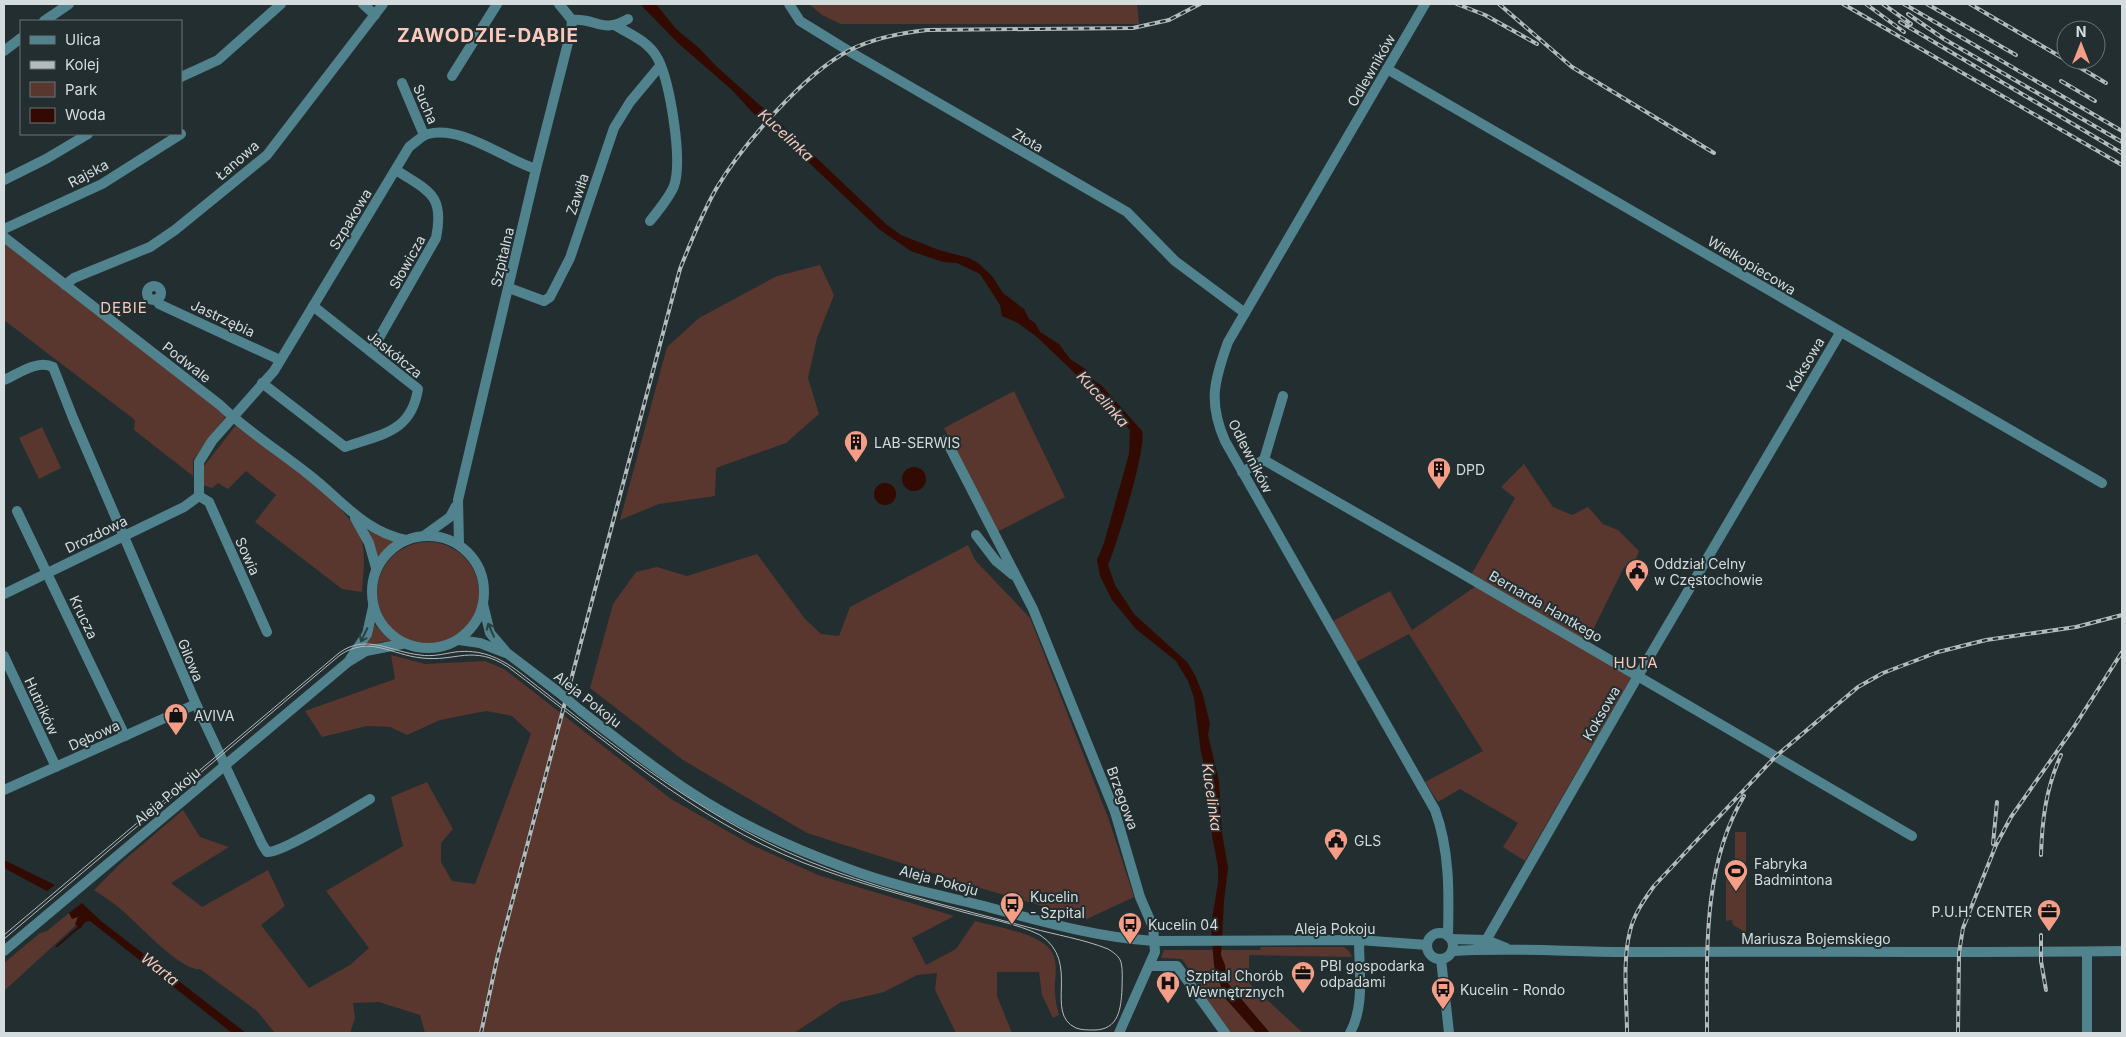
<svg xmlns="http://www.w3.org/2000/svg" width="2126" height="1037" font-family="Inter,sans-serif">
  <rect width="100%" height="100%" fill="#222e30"/>
  <g fill="#59372e">
    <polygon points="809,4 1137,4 1139,24 841,24 822,15"/>
    <polygon points="4,243 224,411 225,418 193,460 193,476 134,430 135,420 4,320"/>
    <polygon points="820,265 834,295 817,338 808,378 819,414 786,443 716,468 715,496 659,504 620,520 667,347 699,318 777,276"/>
    <polygon points="1014,391 1065,497 997,532 944,428"/>
    <path d="M236 425C268 449 352 505 362 542 366 558 363 576 362 592L342 589 255 522 276 495 246 471 228 489 218 483 212 488 203 485 204 466Z"/>
    <polygon points="42,427 61,468 39,479 19,438"/>
    <polygon points="1524,464 1553,507 1572,515 1588,507 1603,524 1618,530 1639,551 1631,571 1624,567 1584,648 1631,678 1525,861 1503,847 1518,823 1460,789 1438,802 1425,782 1483,751 1409,634 1356,662 1333,621 1390,591 1412,630 1482,582 1471,575 1515,498 1501,487"/>
    <polygon points="367,530 396,541 387,547 377,559"/>
    <circle cx="428" cy="593" r="51"/>
    <polygon points="968,545 975,560 1030,618 1109,820 1134,897 1087,919 973,886 807,833 683,760 590,688 613,604 636,572 657,567 687,576 757,554 805,619 821,634 839,636 850,607"/>
    <polygon points="374,624 391,641 380,642 362,649"/>
    <path d="M391 655 425 664 485 661 504 669 671 799 750 844 818 875 954 916 912 938 926 965 956 949 975 921C996 927 1048 934 1054 957 1058 969 1054 980 1055 992 1055 1000 1057 1008 1059 1015L1053 1018 1042 995 1039 972H997V996L1012 1033H956L935 990 937 973 917 975 884 992 841 1002 794 1033H425L420 1015 379 1002 353 1003 355 1018 350 1033H275L257 1011 200 969C182 972 137 923 123 911 114 903 104 897 94 890L122 862 183 810 200 837 229 847 171 883 202 907 268 870 285 906 261 925 309 988 350 965 369 948 326 891 403 846 391 797 427 782 453 829 441 843V862L452 881 475 884 531 734 512 716 486 711 440 720 407 735 390 727 367 726 322 737 305 711 395 679Z"/>
    <polygon points="1735,832 1746,832 1746,933 1733,925 1732,920 1726,921 1726,863 1735,863"/>
    <polygon points="69,913 78,916 76,925 4,991 4,963 40,933 47,931"/>
    <polygon points="1261,947 1344,947 1349,951 1352,957 1249,955 1249,983 1303,1033 1229,1033 1200,991 1194,977 1182,959 1161,958 1164,950 1260,950"/>
  </g>
  <g fill="#320a02">
    <path d="M640 4H656L676 29 699 48 715 65 783 126 887 225 901 235 916 241 939 250 969 258 978 263 992 276 1003 293 1024 309 1029 319 1035 323 1040 332 1059 344 1070 359 1087 370 1089 377 1102 386 1142 431C1147 448 1117 544 1108 565L1115 585 1134 614 1187 662 1195 675 1203 695 1210 724 1208 735 1219 781 1222 833 1228 868 1224 901 1221 955 1225 965 1227 982 1270 1033H1256L1225 998 1214 966 1211 925 1218 883V867L1212 835 1210 786 1201 753 1194 698 1188 681 1176 661 1136 629 1112 600 1100 576 1097 560 1104 543 1129 454 1130 430 1102 400 1095 397 1083 381 1037 337 1018 323 1002 316 1000 305 980 274 957 263 943 262 911 251 880 230 804 158 754 114 732 90 678 43Z"/>
    <circle cx="914" cy="479" r="12"/>
    <circle cx="885" cy="494" r="11"/>
    <polygon points="4,860 55,885 47,891 4,868"/>
    <polygon points="82,903 101,921 246,1033 232,1033 90,921 85,922 80,929 75,924 78,917 72,919 69,913"/>
  </g>
  <g fill="none" stroke-linecap="round" stroke-linejoin="round">
    <polyline stroke="#320a02" stroke-width="2" points="57,946 80,926"/>
    <g stroke="#50838d" stroke-width="10">
      <polyline points="363,4 375,15"/>
      <polyline points="559,4 572,20"/>
      <polyline points="789,4 800,21 852,53 1127,212 1175,261 1245,313"/>
      <path d="M1425 4 1228 342C1214 381 1208 402 1225 441L1435 810C1450 851 1449 893 1448 936"/>
      <path d="M572 20C597 18 602 34 628 19"/>
      <polyline points="44,21 69,4"/>
      <path d="M616 26C632 35 649 42 658 59 670 83 683 160 674 186 669 198 658 211 650 221"/>
      <polyline points="4,51 21,38"/>
      <polyline points="1387,69 2102,483"/>
      <polyline points="452,76 497,4"/>
      <polyline points="181,77 218,60 281,4"/>
      <polyline points="402,83 424,135"/>
      <polyline points="4,180 46,159 88,134"/>
      <polyline points="4,229 102,184 181,134"/>
      <path d="M4 237 220 405C247 431 279 451 308 474 342 500 363 531 406 540"/>
      <polyline points="65,285 74,278 150,247 175,230 267,155 383,4"/>
      <circle cx="154" cy="293" r="7"/>
      <polyline points="509,288 544,301 550,297 570,258 614,128 630,102 660,66"/>
      <polyline points="156,299 159,304 280,360"/>
      <path d="M371 352 436 238C445 194 428 191 396 170"/>
      <path d="M4 380C18 374 38 359 53 367L73 418 196 704 262 844 267 852C280 854 353 809 370 799"/>
      <path d="M262 383 345 447C381 434 411 433 418 389L313 306"/>
      <polyline points="946,440 1033,609 1115,812 1140,897 1153,927 1155,952 1119,1033"/>
      <polyline points="1264,460 1283,396"/>
      <polyline points="1242,472 1264,460 1454,569 1912,836"/>
      <path d="M199 496V462L212 441 274 371 409 147C415 143 421 136 428 134 462 125 504 159 536 169"/>
      <polyline points="199,496 209,502 267,632"/>
      <polyline points="17,511 125,736"/>
      <polyline points="355,518 369,543 376,568"/>
      <polyline points="425,535 450,517 456,506"/>
      <polyline points="976,535 996,561 1013,575"/>
      <circle cx="428" cy="592" r="56"/>
      <polyline points="459,545 458,500 536,169 571,31 572,20"/>
      <polyline points="4,594 184,507 199,496"/>
      <polyline points="483,604 490,633 507,653 557,691"/>
      <polyline points="459,640 480,643 506,653"/>
      <polyline points="4,656 56,767"/>
      <polyline points="350,659 367,634 373,607"/>
      <path d="M581 711C617 739 652 767 690 792 738 824 792 848 846 868 890 885 938 895 984 906 1040 921 1095 937 1154 941L1359 940 1427 945"/>
      <polyline points="4,790 196,704"/>
      <circle cx="1440" cy="946" r="13"/>
      <polyline points="1451,939 1486,940 1506,948"/>
      <polyline points="1474,950 1484,944 1638,676 1840,333"/>
      <polyline points="4,951 348,662 366,651 402,644"/>
      <path d="M1452 951C1510 947 1568 952 1626 952 1792 951 1957 953 2122 951"/>
      <polyline points="2087,952 2087,1033"/>
      <polyline points="1441,959 1449,1033"/>
      <polyline points="1150,966 1177,966 1225,1033"/>
      <path d="M1350 1033C1365 1006 1359 971 1359 940"/>
    </g>
    <path stroke="#b3bbbd" stroke-width="1" d="M4 935 339 653C366 633 391 652 420 655 432 657 443 654 455 652 480 649 499 657 519 672 618 749 711 826 831 870 896 894 964 910 1031 928 1056 935 1083 939 1108 949 1113 952 1119 956 1121 962 1123 970 1122 980 1122 989 1121 1008 1119 1030 1094 1030 1088 1030 1081 1030 1076 1028 1043 1013 1082 962 1040 935 1016 923 988 919 963 912 910 897 856 883 804 863 692 819 603 738 508 667 473 644 456 662 422 658 391 655 370 635 340 655L4 939"/>
    <g stroke="#b3bbbd" stroke-width="4">
      <g id="rail">
        <polyline points="1457,4 1485,15 1537,44"/>
        <polyline points="1499,4 1572,67 1714,153"/>
        <polyline points="1843,4 2122,165"/>
        <polyline points="1866,4 1904,32"/>
        <polyline points="1883,4 1911,24"/>
        <polyline points="1904,4 2122,131"/>
        <polyline points="1927,4 2016,55"/>
        <polyline points="1970,4 2066,60"/>
        <polyline points="1908,14 1944,39 2122,142"/>
        <polyline points="1900,22 2122,153"/>
        <polyline points="2067,60 2106,83"/>
        <polyline points="2061,81 2095,101"/>
        <polyline points="1993,844 1997,802"/>
        <path d="M2041 855C2042 820 2046 788 2061 755"/>
        <polyline points="2041,935 2041,961 2046,990"/>
        <path d="M481 1033 497 959 680 269C691 241 702 214 716 189 742 145 805 73 850 50 874 38 900 33 927 30L1133 28 1169 20 1200 4"/>
        <path d="M1627 1033C1627 1001 1622 963 1630 931 1634 914 1644 900 1654 886L1775 757 1858 687 1883 673 1938 652 1986 640 2076 627 2122 615"/>
        <path d="M1707 1033C1707 954 1702 866 1744 796"/>
        <polyline points="1958,1033 1959,953 1963,928 1996,845 2011,817 2072,730 2122,652"/>
      </g>
    </g>
    <use href="#rail" stroke="#222e30" stroke-width="2" stroke-dasharray="5.5" stroke-linecap="butt"/>
    <polyline stroke="#50838d" stroke-width="10" points="557,691 581,711"/>
  </g>
  <defs><path id="oneway-shaft" d="M-6 0H5M1.5-3L5.5 0L1.5 3" fill="none" stroke-width="1.6" stroke-linecap="round" stroke-linejoin="round" transform="scale(1.25)"/></defs>
  <g stroke="#2b3f43">
    <use href="#oneway-shaft" transform="translate(491 630) rotate(-114)"/>
    <use href="#oneway-shaft" transform="translate(364 635) rotate(116)"/>
  </g>
  <defs>
    <g id="building-pin" transform="scale(1.25)"><path d="M0 17L-7.5 6A9.5 9.5 0 1 1 7.5 6Z" fill="#f49e88" stroke="#222e30"/><path d="M-4-6H4V6H1V3H-1V6H-4ZM-2.5-4.3h1.7v1.8h-1.7ZM.8-4.3h1.7v1.8H.8ZM-2.5-1h1.7V.8h-1.7ZM.8-1h1.7V.8H.8Z" fill="#111"/></g>
    <g id="civic-pin" transform="scale(1.25)"><path d="M0 17L-7.5 6A9.5 9.5 0 1 1 7.5 6Z" fill="#f49e88" stroke="#222e30"/><path d="M-.6-6.5H3V-4.5H.6V-3L4-1V1h2V6H-6V1h2V-1L-.6-3ZM-1.2 2.5V6h2.4V2.5Z" fill="#111"/></g>
    <g id="shop-pin" transform="scale(1.25)"><path d="M0 17L-7.5 6A9.5 9.5 0 1 1 7.5 6Z" fill="#f49e88" stroke="#222e30"/><path d="M-5-2.5h2.3a2.7 3.5 0 0 1 5.4 0H5L5.5 6h-11ZM-1.5-2.5h3a1.5 2.3 0 0 0-3 0Z" fill="#111"/></g>
    <g id="stadium-pin" transform="scale(1.25)"><path d="M0 17L-7.5 6A9.5 9.5 0 1 1 7.5 6Z" fill="#f49e88" stroke="#222e30"/><path d="M0-5a6.5 5 0 1 0 0 10a6.5 5 0 1 0 0-10ZM-3.5-1.8h7v3.6h-7Z" fill="#111"/></g>
    <g id="bus-pin" transform="scale(1.25)"><path d="M0 17L-7.5 6A9.5 9.5 0 1 1 7.5 6Z" fill="#f49e88" stroke="#222e30"/><path d="M-5-6H5V4H4V6H2V4H-2V6H-4V4H-5ZM-3.5-4V0h7V-4ZM-3.5 1.2v1.5H-2V1.2ZM2 1.2v1.5H3.5V1.2Z" fill="#111"/></g>
    <g id="office-pin" transform="scale(1.25)"><path d="M0 17L-7.5 6A9.5 9.5 0 1 1 7.5 6Z" fill="#f49e88" stroke="#222e30"/><path d="M-6-3h4V-5.5h4V-3h4V5H-6ZM-1-4.5V-3h2v-1.5ZM-6 0V1H6V0Z" fill="#111"/></g>
    <g id="hospital-pin" transform="scale(1.25)"><path d="M0 17L-7.5 6A9.5 9.5 0 1 1 7.5 6Z" fill="#f49e88" stroke="#222e30"/><path d="M-5-5h3v3.5h4V-5h3V5h-3V1.5h-4V5h-3Z" fill="#111"/></g>
  </defs>
  <g fill-rule="evenodd">
    <use href="#building-pin" x="856" y="442"/>
    <use href="#building-pin" x="1439" y="469"/>
    <use href="#civic-pin" x="1637" y="571"/>
    <use href="#shop-pin" x="176" y="715"/>
    <use href="#civic-pin" x="1336" y="840"/>
    <use href="#stadium-pin" x="1736" y="871"/>
    <use href="#bus-pin" x="1012" y="904"/>
    <use href="#office-pin" x="2049" y="911"/>
    <use href="#bus-pin" x="1130" y="924"/>
    <use href="#office-pin" x="1303" y="973"/>
    <use href="#hospital-pin" x="1168" y="983"/>
    <use href="#bus-pin" x="1443" y="989"/>
  </g>
  <g text-anchor="middle" dominant-baseline="central" stroke-width="4" stroke-linejoin="round" paint-order="stroke">
    <g font-size="14" fill="#d5dcde" stroke="#222e30">
      <text transform="translate(1371 70) rotate(-60)">Odlewników</text>
      <text transform="translate(426 104) rotate(67)">Sucha</text>
      <text transform="translate(1028 140) rotate(30)">Złota</text>
      <text transform="translate(237 160) rotate(-41)">Łanowa</text>
      <text transform="translate(88 173) rotate(-28)">Rajska</text>
      <text transform="translate(577 194) rotate(-71)">Zawiła</text>
      <text transform="translate(350 219) rotate(-59)">Szpakowa</text>
      <text transform="translate(502 257) rotate(-77)">Szpitalna</text>
      <text transform="translate(407 262) rotate(-61)">Słowicza</text>
      <text transform="translate(1752 265) rotate(31)">Wielkopiecowa</text>
      <text transform="translate(223 318) rotate(25)">Jastrzębia</text>
      <text transform="translate(395 354) rotate(39)">Jaskółcza</text>
      <text transform="translate(187 362) rotate(38)">Podwale</text>
      <text transform="translate(1805 364) rotate(-59)">Koksowa</text>
      <text transform="translate(1251 456) rotate(63)">Odlewników</text>
      <text transform="translate(96 534) rotate(-26)">Drozdowa</text>
      <text transform="translate(248 556) rotate(66)">Sowia</text>
      <text transform="translate(1546 606) rotate(30)">Bernarda Hantkego</text>
      <text transform="translate(84 617) rotate(64)">Krucza</text>
      <text transform="translate(191 660) rotate(67)">Gilowa</text>
      <text transform="translate(588 699) rotate(38)">Aleja Pokoju</text>
      <text transform="translate(42 706) rotate(65)">Hutników</text>
      <text transform="translate(1601 713) rotate(-60)">Koksowa</text>
      <text transform="translate(94 735) rotate(-24)">Dębowa</text>
      <text transform="translate(167 796) rotate(-40)">Aleja Pokoju</text>
      <text transform="translate(1123 798) rotate(70)">Brzegowa</text>
      <text transform="translate(939 880) rotate(15)">Aleja Pokoju</text>
      <text x="1335" y="928">Aleja Pokoju</text>
      <text x="1816" y="938">Mariusza Bojemskiego</text>
    </g>
    <g font-size="14" fill="#d5dcde" stroke="#222e30" text-anchor="start">
      <text x="874" y="442">LAB-SERWIS</text>
      <text x="1456" y="469">DPD</text>
      <text x="1654" y="563">Oddział Celny<tspan x="1654" dy="16">w Częstochowie</tspan></text>
      <text x="194" y="715">AVIVA</text>
      <text x="1354" y="840">GLS</text>
      <text x="1754" y="863">Fabryka<tspan x="1754" dy="16">Badmintona</tspan></text>
      <text x="1030" y="896">Kucelin<tspan x="1030" dy="16">- Szpital</tspan></text>
      <text x="2032" y="911" text-anchor="end">P.U.H. CENTER</text>
      <text x="1148" y="924">Kucelin 04</text>
      <text x="1320" y="965">PBI gospodarka<tspan x="1320" dy="16">odpadami</tspan></text>
      <text x="1186" y="975">Szpital Chorób<tspan x="1186" dy="16">Wewnętrznych</tspan></text>
      <text x="1460" y="989">Kucelin - Rondo</text>
    </g>
    <g font-size="15" font-style="italic" fill="#f9c9bc" stroke="#222e30">
      <text transform="translate(786 135) rotate(43)">Kucelinka</text>
      <text transform="translate(1103 399) rotate(48)">Kucelinka</text>
      <text transform="translate(1212 797) rotate(82)">Kucelinka</text>
      <text transform="translate(160 969) rotate(38)">Warta</text>
    </g>
    <g font-size="15" letter-spacing="1" fill="#fbc9bc" stroke="#222e30">
      <text x="124" y="307">DĘBIE</text>
      <text x="1636" y="662">HUTA</text>
    </g>
    <g font-size="19" font-weight="bold" letter-spacing="1" fill="#fbc9bc" stroke="#222e30">
      <text x="488" y="35">ZAWODZIE-DĄBIE</text>
    </g>
  </g>
  <rect width="2126" height="1037" fill="none" stroke="#d5dcde" stroke-width="10"/>
  <rect x="20" y="20" width="162" height="115" fill="#222e30" stroke="#6a7476"/>
  <rect x="30" y="36" width="25" height="8" fill="#50838d" stroke="#6a7476"/>
  <text x="65" y="45" font-size="15" fill="#d5dcde">Ulica</text>
  <rect x="30" y="61" width="25" height="8" fill="#b3bbbd" stroke="#6a7476"/>
  <text x="65" y="70" font-size="15" fill="#d5dcde">Kolej</text>
  <rect x="30" y="82" width="25" height="15" fill="#59372e" stroke="#6a7476"/>
  <text x="65" y="95" font-size="15" fill="#d5dcde">Park</text>
  <rect x="30" y="108" width="25" height="15" fill="#320a02" stroke="#6a7476"/>
  <text x="65" y="120" font-size="15" fill="#d5dcde">Woda</text>
  <g transform="translate(2081 45)"><circle r="24" fill="#222e30" stroke="#6a7476"/>
  <path d="M0-4L9 19L0 12L-9 19Z" fill="#f49e88"/>
  <text y="-8" font-size="14" font-weight="bold" text-anchor="middle" fill="#d5dcde">N</text>
  </g>
</svg>
